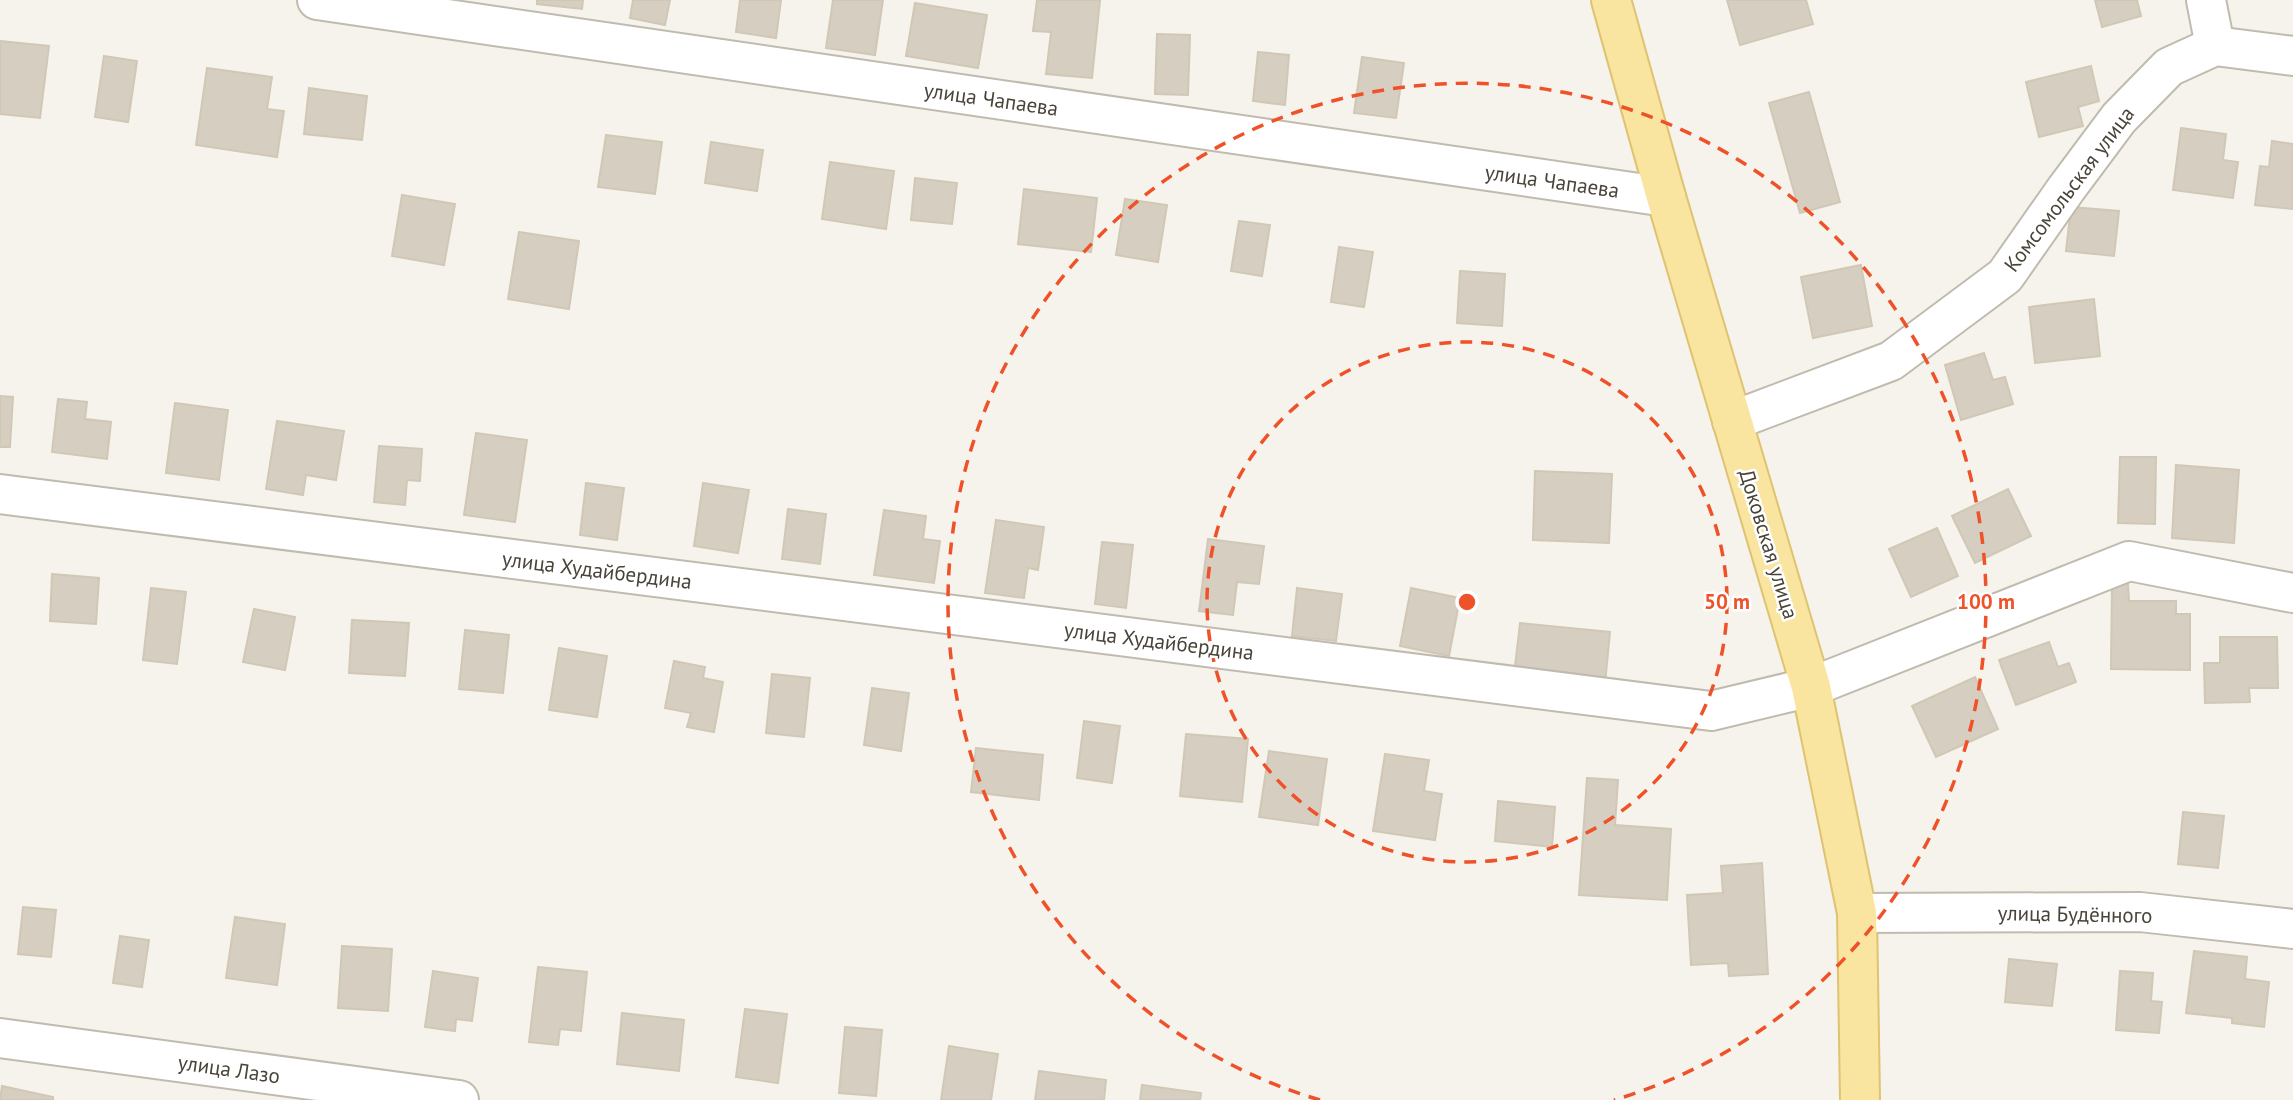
<svg xmlns="http://www.w3.org/2000/svg" width="2293" height="1100" font-family="'PT Sans',sans-serif">
  <rect width="100%" height="100%" fill="#f5f3ec"/>
  <g fill="#d6cfc1" stroke="#d1c7b5" stroke-width="2">
    <polygon points="537,0 583,0 582,9 537,4"/>
    <polygon points="633,0 670,0 665,25 630,18"/>
    <polygon points="740,0 781,0 776,38 736,32"/>
    <polygon points="833,0 883,0 875,55 826,48"/>
    <polygon points="1037,0 1100,0 1092,78 1046,74 1051,32 1033,31"/>
    <polygon points="1727,0 1806,0 1813,24 1740,45"/>
    <polygon points="2095,0 2137,0 2141,16 2102,27"/>
    <polygon points="915,3 987,15 978,68 906,56"/>
    <polygon points="1157,34 1190,35 1188,95 1155,94"/>
    <polygon points="0,41 49,46 40,118 0,114"/>
    <polygon points="1258,52 1289,55 1285,105 1253,101"/>
    <polygon points="104,56 137,61 128,122 95,117"/>
    <polygon points="1362,57 1404,63 1396,118 1354,113"/>
    <polygon points="2091,66 2099,101 2078,107 2083,126 2039,137 2026,82"/>
    <polygon points="207,68 272,77 267,109 284,111 277,157 196,145"/>
    <polygon points="309,88 367,96 362,140 304,134"/>
    <polygon points="1809,92 1840,202 1800,213 1769,103"/>
    <polygon points="2181,128 2226,134 2223,160 2238,162 2233,198 2173,190"/>
    <polygon points="606,135 662,142 655,194 598,187"/>
    <polygon points="2272,141 2293,144 2293,209 2255,205 2260,166 2269,167"/>
    <polygon points="711,142 763,150 757,191 705,183"/>
    <polygon points="830,162 894,171 886,229 822,219"/>
    <polygon points="915,178 957,183 952,224 911,220"/>
    <polygon points="1024,189 1097,198 1091,252 1018,244"/>
    <polygon points="402,195 455,204 444,265 392,256"/>
    <polygon points="1125,199 1167,205 1158,262 1116,255"/>
    <polygon points="2071,207 2119,211 2114,256 2066,251"/>
    <polygon points="1239,221 1270,225 1262,276 1231,271"/>
    <polygon points="519,232 579,241 569,309 508,299"/>
    <polygon points="1339,247 1373,252 1364,307 1331,302"/>
    <polygon points="1861,265 1872,326 1813,338 1801,277"/>
    <polygon points="1460,271 1505,274 1502,326 1457,323"/>
    <polygon points="2094,299 2100,356 2035,363 2029,307"/>
    <polygon points="1984,353 1993,380 2005,377 2013,404 1961,420 1945,365"/>
    <polygon points="0,396 13,397 10,447 0,447"/>
    <polygon points="58,399 87,402 85,419 111,422 107,459 52,452"/>
    <polygon points="175,403 228,410 219,480 166,473"/>
    <polygon points="277,421 344,431 336,480 306,475 303,495 266,489"/>
    <polygon points="476,433 527,440 515,522 464,515"/>
    <polygon points="379,446 422,449 420,481 407,480 405,505 374,502"/>
    <polygon points="2120,457 2156,457 2155,524 2118,523"/>
    <polygon points="2176,465 2239,470 2234,543 2172,538"/>
    <polygon points="1535,471 1612,474 1609,543 1533,540"/>
    <polygon points="586,483 624,488 617,540 580,535"/>
    <polygon points="703,483 749,490 738,553 694,546"/>
    <polygon points="2008,489 2031,536 1975,563 1952,516"/>
    <polygon points="788,509 826,514 820,564 782,559"/>
    <polygon points="884,510 926,516 923,539 940,541 934,583 874,575"/>
    <polygon points="996,520 1044,527 1038,570 1028,568 1024,598 985,593"/>
    <polygon points="1937,528 1958,576 1911,597 1889,549"/>
    <polygon points="1208,539 1264,546 1259,584 1237,582 1233,615 1199,611"/>
    <polygon points="1102,542 1133,545 1126,608 1095,604"/>
    <polygon points="52,574 99,578 96,624 50,621"/>
    <polygon points="2112,584 2128,584 2129,601 2176,601 2176,614 2190,614 2190,670 2111,669"/>
    <polygon points="151,588 186,592 177,664 143,660"/>
    <polygon points="1297,588 1342,594 1336,641 1292,636"/>
    <polygon points="1411,588 1460,598 1449,656 1400,646"/>
    <polygon points="254,609 295,617 285,670 243,662"/>
    <polygon points="352,620 409,623 405,676 349,673"/>
    <polygon points="1520,623 1610,632 1605,684 1514,675"/>
    <polygon points="465,630 509,635 503,693 459,689"/>
    <polygon points="2220,637 2277,637 2278,688 2249,688 2250,702 2205,703 2204,663 2220,663"/>
    <polygon points="2049,642 2058,667 2069,663 2076,682 2016,705 1999,660"/>
    <polygon points="559,648 607,656 597,717 549,710"/>
    <polygon points="674,661 705,667 703,678 723,682 714,732 687,727 691,713 665,708"/>
    <polygon points="772,674 810,678 804,737 766,733"/>
    <polygon points="1975,677 1998,729 1936,757 1912,706"/>
    <polygon points="872,688 909,693 901,751 864,745"/>
    <polygon points="1084,721 1120,726 1112,783 1077,778"/>
    <polygon points="1186,734 1248,739 1242,802 1180,796"/>
    <polygon points="976,748 1043,755 1039,800 971,792"/>
    <polygon points="1269,751 1327,759 1318,825 1259,817"/>
    <polygon points="1385,754 1429,760 1424,791 1442,794 1435,840 1373,831"/>
    <polygon points="1587,778 1618,780 1615,825 1671,829 1667,900 1579,895"/>
    <polygon points="1498,801 1555,807 1552,847 1495,841"/>
    <polygon points="2183,812 2224,816 2218,868 2178,864"/>
    <polygon points="1762,863 1768,974 1729,976 1728,963 1691,965 1687,895 1723,893 1721,866"/>
    <polygon points="23,907 56,910 51,957 18,954"/>
    <polygon points="235,917 285,924 277,985 226,978"/>
    <polygon points="120,936 149,940 142,987 113,983"/>
    <polygon points="342,946 392,949 388,1011 338,1008"/>
    <polygon points="2194,951 2247,957 2245,979 2269,982 2264,1027 2232,1023 2232,1018 2186,1013"/>
    <polygon points="2009,959 2057,964 2052,1006 2005,1002"/>
    <polygon points="538,967 587,972 581,1031 560,1029 558,1045 529,1042"/>
    <polygon points="433,971 478,978 472,1021 456,1019 455,1031 425,1027"/>
    <polygon points="2120,971 2153,973 2151,1001 2162,1002 2159,1033 2116,1030"/>
    <polygon points="745,1009 787,1014 778,1083 736,1077"/>
    <polygon points="622,1013 684,1020 679,1071 617,1064"/>
    <polygon points="845,1027 882,1030 876,1096 839,1093"/>
    <polygon points="949,1046 998,1054 991,1100 941,1100"/>
    <polygon points="1039,1071 1106,1080 1104,1100 1035,1100"/>
    <polygon points="1142,1085 1201,1093 1200,1100 1140,1100"/>
    <polygon points="2,1086 53,1097 53,1100 0,1100"/>
  </g>
  <g fill="none" stroke-linecap="round" stroke-linejoin="round">
    <g stroke="#c0bbae" stroke-width="42">
      <g id="minor">
        <polyline points="317,0 1666,197"/>
        <polyline points="2206,0 2215,46"/>
        <polyline points="1732,421 1891,361 2005,276 2066,189 2119,118 2169,67 2215,46 2293,56"/>
        <polyline points="0,494 1711,711 1811,687 2129,561 2293,593"/>
        <polyline points="1857,913 2140,912 2293,929"/>
        <polyline points="0,1038 459,1100"/>
      </g>
    </g>
    <g stroke="#dfc370" stroke-width="42">
      <polyline id="major" points="1611,0 1666,197 1811,687 1857,913 1860,1100"/>
    </g>
    <use href="#minor" stroke="#fff" stroke-width="38"/>
    <use href="#major" stroke="#f9e4a0" stroke-width="38"/>
  </g>
  <g fill="none" stroke="#ef5128" stroke-width="3.5" stroke-dasharray="12 9">
    <circle cx="1467" cy="602" r="260"/>
    <path d="M1320 1100A519 519 0 1 1 1614 1100"/>
  </g>
  <g text-anchor="middle" dominant-baseline="central" stroke-width="5" stroke-linejoin="round" paint-order="stroke">
    <g font-size="21" fill="#494439" stroke="#fff">
      <text transform="translate(991 99) rotate(8)">улица Чапаева</text>
      <text transform="translate(1552 181) rotate(8)">улица Чапаева</text>
      <text transform="translate(2069 189) rotate(-53)">Комсомольская улица</text>
      <text transform="translate(1769 544) rotate(73)">Доковская улица</text>
      <text transform="translate(597 570) rotate(7)">улица Худайбердина</text>
      <text transform="translate(1159 641) rotate(7)">улица Худайбердина</text>
      <text transform="translate(2075 914) rotate(1)">улица Будённого</text>
      <text transform="translate(229 1069) rotate(8)">улица Лазо</text>
    </g>
  </g>
  <circle cx="1467" cy="602" r="10" fill="#ef5128" stroke="#fff" stroke-width="3.5"/>
  <g font-size="21" text-anchor="middle" font-weight="bold" fill="#ef5128" stroke="#fff" stroke-width="5" stroke-linejoin="round" paint-order="stroke">
    <text x="1727" y="609">50 m</text>
    <text x="1986" y="609">100 m</text>
  </g>
</svg>
